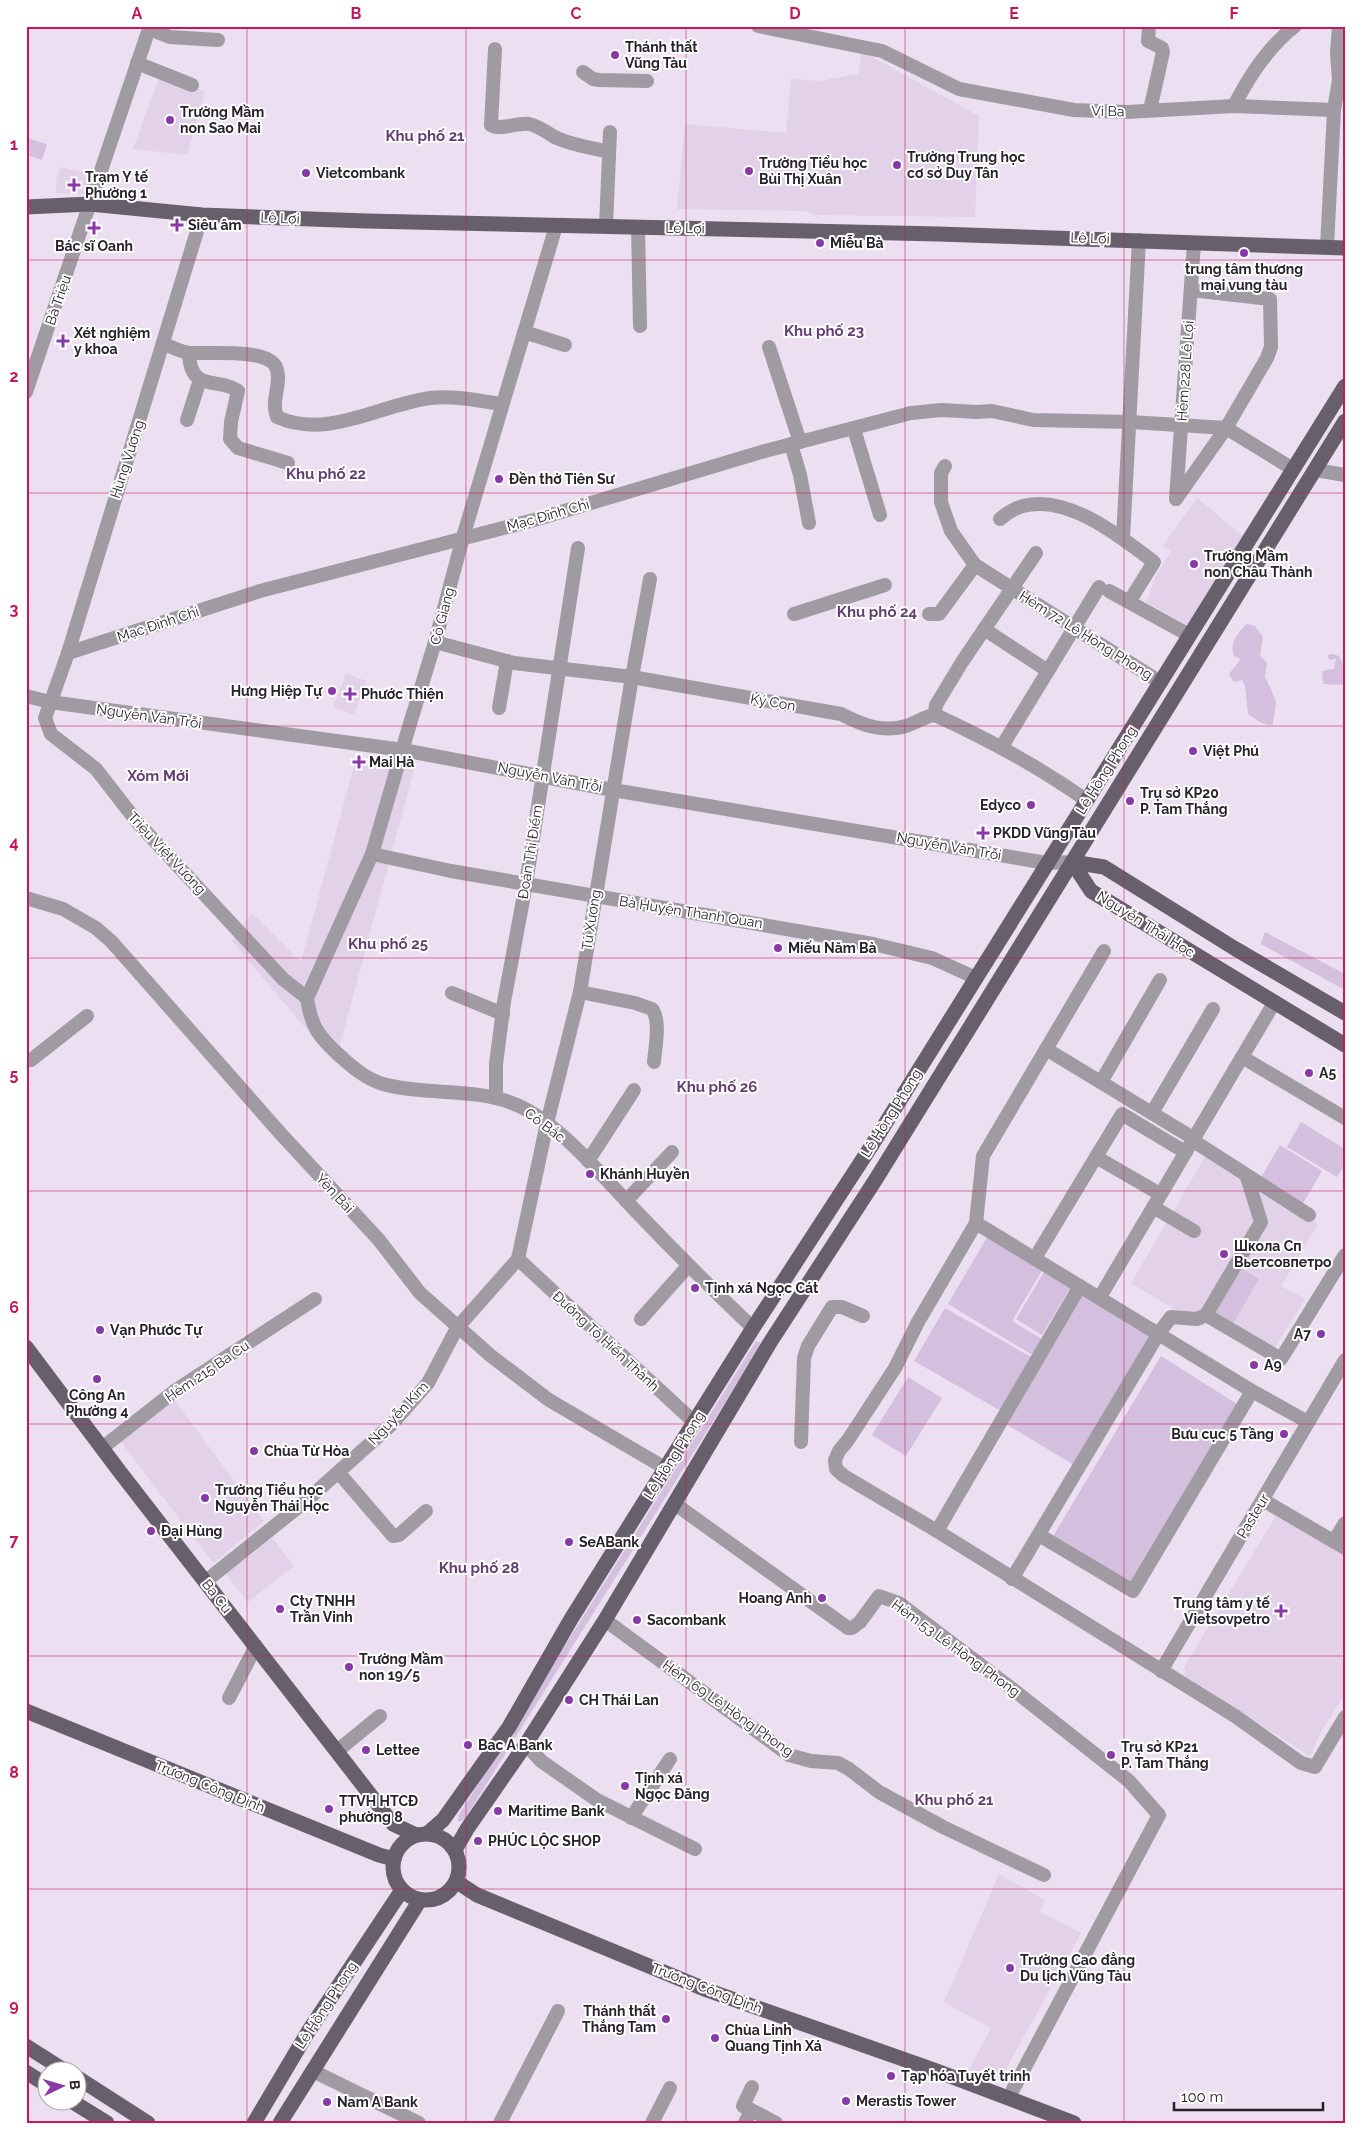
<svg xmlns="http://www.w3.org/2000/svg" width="1371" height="2149" font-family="Raleway,sans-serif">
  <rect width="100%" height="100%" fill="#ecdff1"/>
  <g fill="#e2d1e9">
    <polygon points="862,51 979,116 975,217 817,215 804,211 677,209 685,124 786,133 791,79 820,81 858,74"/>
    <polygon points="160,75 205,91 187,155 133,149"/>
    <polygon points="60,167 93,175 86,194 56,193 57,179"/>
    <polygon points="1197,498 1243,536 1187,625 1147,602 1155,577 1171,551 1163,546"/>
    <polygon points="346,674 367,681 354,715 333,707"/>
    <polygon points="356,758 414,770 335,1063 232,941 252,913 301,962"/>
    <polygon points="1206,1155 1318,1224 1281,1286 1305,1299 1273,1351 1210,1313 1202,1326 1131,1283"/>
    <polygon points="172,1397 264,1521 213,1563 118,1438"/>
    <polygon points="1279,1511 1345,1554 1345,1694 1320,1733 1310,1756 1186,1677 1184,1667"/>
    <polygon points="272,1538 294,1566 248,1602 226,1574"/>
    <polygon points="999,1874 1045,1900 1040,1912 1081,1933 1000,2080 969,2070 991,2028 944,2002"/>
  </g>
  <g fill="#d4bfde">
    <polygon points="26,138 47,144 42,160 26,155"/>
    <path d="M1247 624 1255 626 1263 637 1260 655 1267 663 1265 677C1267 680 1276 700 1276 703 1276 710 1273 717 1273 724 1264 727 1256 719 1248 714L1245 686 1242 680 1234 682 1229 674 1241 659 1234 656C1229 643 1238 632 1247 624Z"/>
    <path d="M1332 654 1339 656C1345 665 1345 674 1345 685L1323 684 1322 671 1334 669 1336 658 1331 660 1328 658V655Z"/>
    <polygon points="1265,932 1345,974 1345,990 1261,944"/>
    <polygon points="1301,1122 1345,1149 1345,1164 1337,1177 1287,1147"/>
    <polygon points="1280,1145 1322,1171 1302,1205 1260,1179"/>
    <polygon points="989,1234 1044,1267 1012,1321 1045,1341 1036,1357 948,1304"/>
    <polygon points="1238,1266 1259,1279 1233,1324 1212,1311"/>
    <polygon points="1044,1272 1070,1288 1042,1335 1016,1319"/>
    <polygon points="1082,1295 1158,1340 1082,1470 1006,1424"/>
    <polygon points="945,1308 1031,1357 1001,1411 914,1361"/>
    <polygon points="756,1341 760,1342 759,1348 464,1820 458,1822 458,1816"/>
    <polygon points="1161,1356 1240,1406 1129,1595 1059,1553 1046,1548"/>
    <polygon points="908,1377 942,1398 906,1456 872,1435"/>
  </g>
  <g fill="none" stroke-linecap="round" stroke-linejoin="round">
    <g stroke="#a09ba3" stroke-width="14">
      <polyline points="758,26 882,51 959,89 1074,110 1127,112 1234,106 1334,110"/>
      <polyline points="1149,26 1148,41 1162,48 1163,52 1150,110"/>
      <polyline points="157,32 170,37 218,40"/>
      <path d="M495 49 491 125C502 131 517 122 529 124 539 126 544 131 553 136 566 144 593 148 609 152"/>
      <polyline points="137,63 192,85"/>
      <polyline points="583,72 593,79 599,80 647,81"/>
      <path d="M1234 106C1249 76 1268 47 1295 26"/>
      <polyline points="202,215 68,653 45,718 51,734 96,769 138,823 283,979 307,998"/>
      <polyline points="606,226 610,132"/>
      <polyline points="638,227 640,326"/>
      <polyline points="1327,247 1334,110 1339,80 1337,53 1339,26"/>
      <polyline points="524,332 565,345"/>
      <path d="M164 344C172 347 181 352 190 353 208 354 267 348 276 367 283 382 270 400 277 417 327 440 379 405 430 398 454 395 478 401 502 404"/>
      <polyline points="769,347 800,442"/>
      <path d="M189 353C190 393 219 377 238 391L231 422 230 439 238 448 288 463"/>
      <polyline points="26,392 150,26"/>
      <polyline points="187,420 200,380"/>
      <polyline points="854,429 880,515"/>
      <polyline points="791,444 800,475 809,523"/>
      <polyline points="945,466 941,473 941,502 951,531 975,565 1160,682"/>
      <polyline points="1315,470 1345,475"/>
      <polyline points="1176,499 1226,428 1267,358 1271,347 1270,299 1191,290"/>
      <polyline points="1176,499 1194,243"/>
      <path d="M1000 519C1007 513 1015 508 1023 506 1068 494 1121 537 1154 562L1129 602"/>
      <polyline points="1123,538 1139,240"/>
      <polyline points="1109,591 1189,635"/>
      <polyline points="794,614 885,585"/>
      <polyline points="929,614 939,614 975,565"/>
      <polyline points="984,629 1048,671"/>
      <path d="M435 642 514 663 632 677 841 714C862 725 883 733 906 726 916 723 925 716 935 715 988 739 1039 767 1086 800"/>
      <polyline points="68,653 260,591 534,520 765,451 911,413 941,410 977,412 992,411 1033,420 1131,422 1226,428 1293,469"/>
      <polyline points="26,696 50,702 403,750 613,790 1047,863 1072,862"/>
      <polyline points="499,708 507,661"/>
      <polyline points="935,715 936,705 962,662 1036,553"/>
      <polyline points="1001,748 1099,587"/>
      <polyline points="372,854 451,871 873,944 932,958 976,978"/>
      <polyline points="26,898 63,909 96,928 112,942 281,1134 379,1240 420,1293 491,1356 549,1400 665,1468"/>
      <polyline points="1104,951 983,1156 976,1223 918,1322 895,1368 848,1440 839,1451 835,1460 836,1469 844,1476 937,1531 1235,1716 1301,1763 1315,1767 1345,1717"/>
      <path d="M580 992 635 1003 652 1009C661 1021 655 1048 654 1062"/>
      <polyline points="452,993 503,1014"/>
      <polyline points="307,998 372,854 409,727 435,642 463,537 556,226"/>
      <path d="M307 998C311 1026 318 1036 339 1055 352 1067 366 1079 383 1084 426 1096 476 1087 517 1105 560 1124 600 1174 633 1208 672 1249 712 1289 753 1328"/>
      <polyline points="1046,1049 1193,1138"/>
      <polyline points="1242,1057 1345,1118"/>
      <polyline points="31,1060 87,1016"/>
      <polyline points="1101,1082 1160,980"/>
      <polyline points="496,1098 496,1064 504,1002 526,884 578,548"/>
      <polyline points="1152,1113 1213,1009"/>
      <polyline points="1192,1140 1309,1215"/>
      <polyline points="588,1161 634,1090"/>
      <polyline points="1160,1194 1096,1157 1122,1114 1185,1152"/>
      <polyline points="626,1201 672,1152"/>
      <polyline points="1153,1207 1194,1231"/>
      <polyline points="976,1223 1252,1391 1308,1422"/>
      <polyline points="1035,1258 1096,1157"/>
      <polyline points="518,1259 694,1422"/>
      <polyline points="1100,1297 1274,1003"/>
      <polyline points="1206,1315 1261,1222 1247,1177"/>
      <polyline points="641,1319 688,1266"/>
      <polyline points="801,1442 804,1358 808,1346 832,1307 842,1307 863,1316"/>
      <polyline points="102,1448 176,1390 315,1299"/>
      <polyline points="339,1473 393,1536 399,1535 426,1511"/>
      <polyline points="1263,1500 1345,1548"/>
      <polyline points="675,1504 848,1628 852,1628 860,1622 879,1596 899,1603 1015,1691 1129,1781 1159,1815 1009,2097"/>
      <polyline points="937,1531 1080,1286"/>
      <polyline points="1039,1535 1133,1591 1252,1391"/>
      <polyline points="1334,1541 1345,1523"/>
      <polyline points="1012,1579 1159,1333 1171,1317 1197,1319 1206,1315 1281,1359 1345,1255"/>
      <polyline points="206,1581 307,1500 392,1424 428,1383 457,1328 518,1259 547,1123 580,992 632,677 650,579"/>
      <polyline points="605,1620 789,1755 811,1761 838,1763 849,1769 879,1792 943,1827 1044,1875"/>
      <polyline points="1161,1671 1345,1360"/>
      <polyline points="229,1698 256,1646"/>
      <polyline points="526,1744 541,1761 597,1800 695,1849"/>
      <polyline points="337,1751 380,1716"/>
      <polyline points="631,1818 670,1759"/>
      <polyline points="313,2071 419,2123"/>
      <polyline points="751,2110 776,2123"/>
      <polyline points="500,2123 558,2011"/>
      <polyline points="652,2123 670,2088"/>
      <polyline points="745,2123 751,2110 743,2106 752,2087"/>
    </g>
    <g stroke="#685f6c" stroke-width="15">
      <polyline points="26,207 90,204 202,215 367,221 939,234 1345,248"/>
      <polyline points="1072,862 1091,891 1345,1045"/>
      <polyline points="1072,862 1104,867 1234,948 1345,1013"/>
      <polyline points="26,1347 120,1472 393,1824 416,1835"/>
      <polyline points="26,1711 379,1855 394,1859"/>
      <polyline points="428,1833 443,1820 509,1727 571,1619 753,1328 872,1145 1345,386"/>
      <circle cx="426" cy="1867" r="33"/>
      <polyline points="455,1850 467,1829 526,1744 605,1620 771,1341 876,1179 1345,421"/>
      <polyline points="457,1882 477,1895 707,1990 934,2070 1074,2123"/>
      <polyline points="26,2046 67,2072"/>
      <polyline points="26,2072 48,2086"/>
      <polyline points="78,2078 148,2123"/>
      <polyline points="73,2102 107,2123"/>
      <polyline points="254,2123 308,2032 402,1890"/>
      <polyline points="280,2123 420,1900"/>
    </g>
  </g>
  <path fill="none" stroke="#c2185b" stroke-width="1" stroke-opacity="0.55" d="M247 26V2123M466 26V2123M686 26V2123M905 26V2123M1124 26V2123M26 260H1345M26 493H1345M26 726H1345M26 958H1345M26 1191H1345M26 1424H1345M26 1656H1345M26 1889H1345"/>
  <g fill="#8938a7" stroke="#fff" stroke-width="2">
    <circle cx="615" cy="55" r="5"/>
    <circle cx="170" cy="120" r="5"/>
    <circle cx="897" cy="165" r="5"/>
    <circle cx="749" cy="171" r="5"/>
    <circle cx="306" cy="173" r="5"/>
    <path d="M71.5 177.5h5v5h5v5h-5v5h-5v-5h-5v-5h5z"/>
    <path d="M174.5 217.5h5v5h5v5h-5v5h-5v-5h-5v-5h5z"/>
    <path d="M91.5 220.5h5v5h5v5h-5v5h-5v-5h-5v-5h5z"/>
    <circle cx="820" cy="243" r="5"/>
    <circle cx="1244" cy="253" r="5"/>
    <path d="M60.5 333.5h5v5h5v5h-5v5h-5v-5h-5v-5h5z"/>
    <circle cx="499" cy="479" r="5"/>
    <circle cx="1194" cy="564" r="5"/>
    <circle cx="332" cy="691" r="5"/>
    <path d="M347.5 686.5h5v5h5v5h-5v5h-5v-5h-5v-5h5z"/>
    <circle cx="1193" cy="751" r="5"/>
    <path d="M356.5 754.5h5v5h5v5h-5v5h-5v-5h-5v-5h5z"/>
    <circle cx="1130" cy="801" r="5"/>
    <circle cx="1031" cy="805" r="5"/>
    <path d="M980.5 825.5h5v5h5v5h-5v5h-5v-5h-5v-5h5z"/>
    <circle cx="778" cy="948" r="5"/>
    <circle cx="1309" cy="1073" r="5"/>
    <circle cx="590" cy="1174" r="5"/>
    <circle cx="1224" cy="1254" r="5"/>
    <circle cx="695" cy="1288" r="5"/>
    <circle cx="100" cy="1330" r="5"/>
    <circle cx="1321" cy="1334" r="5"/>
    <circle cx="1254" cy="1365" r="5"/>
    <circle cx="97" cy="1379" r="5"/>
    <circle cx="1284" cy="1434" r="5"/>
    <circle cx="254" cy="1451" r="5"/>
    <circle cx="205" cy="1498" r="5"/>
    <circle cx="151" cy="1531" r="5"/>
    <circle cx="569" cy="1542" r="5"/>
    <circle cx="822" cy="1598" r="5"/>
    <circle cx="280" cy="1609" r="5"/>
    <path d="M1278.5 1603.5h5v5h5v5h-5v5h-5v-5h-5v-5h5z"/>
    <circle cx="637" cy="1620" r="5"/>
    <circle cx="349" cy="1667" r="5"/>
    <circle cx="569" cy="1700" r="5"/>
    <circle cx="468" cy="1745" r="5"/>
    <circle cx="366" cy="1750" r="5"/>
    <circle cx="1111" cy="1755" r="5"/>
    <circle cx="625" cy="1786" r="5"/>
    <circle cx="329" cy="1809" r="5"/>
    <circle cx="498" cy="1811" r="5"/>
    <circle cx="478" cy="1841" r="5"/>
    <circle cx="1010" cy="1968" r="5"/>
    <circle cx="666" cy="2019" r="5"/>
    <circle cx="715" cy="2038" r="5"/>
    <circle cx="891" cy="2076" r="5"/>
    <circle cx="846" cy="2101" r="5"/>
    <circle cx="327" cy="2102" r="5"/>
  </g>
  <g text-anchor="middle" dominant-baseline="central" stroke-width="4" stroke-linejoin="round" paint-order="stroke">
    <g font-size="14" font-weight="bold" fill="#28232a" stroke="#fff" text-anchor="start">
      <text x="625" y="47">Thánh thất<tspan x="625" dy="16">Vũng Tàu</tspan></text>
      <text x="180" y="112">Trường Mầm<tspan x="180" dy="16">non Sao Mai</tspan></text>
      <text x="907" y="157">Trường Trung học<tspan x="907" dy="16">cơ sở Duy Tân</tspan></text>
      <text x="759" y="163">Trường Tiểu học<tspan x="759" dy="16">Bùi Thị Xuân</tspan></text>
      <text x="316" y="173">Vietcombank</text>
      <text x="85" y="177">Trạm Y tế<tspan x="85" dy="16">Phường 1</tspan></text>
      <text x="188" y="225">Siêu âm</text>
      <text x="830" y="243">Miễu Bà</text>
      <text x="94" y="246" text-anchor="middle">Bác sĩ Oanh</text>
      <text x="1244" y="269" text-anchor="middle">trung tâm thương<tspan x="1244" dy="16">mại vung tàu</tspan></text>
      <text x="74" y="333">Xét nghiệm<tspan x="74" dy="16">y khoa</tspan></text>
      <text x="509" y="479">Đền thờ Tiên Sư</text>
      <text x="1204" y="556">Trường Mầm<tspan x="1204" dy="16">non Châu Thành</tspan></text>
      <text x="322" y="691" text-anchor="end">Hưng Hiệp Tự</text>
      <text x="361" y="694">Phước Thiện</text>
      <text x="1203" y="751">Việt Phú</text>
      <text x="369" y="762">Mai Hà</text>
      <text x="1140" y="793">Trụ sở KP20<tspan x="1140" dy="16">P. Tam Thắng</tspan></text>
      <text x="1021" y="805" text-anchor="end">Edyco</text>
      <text x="993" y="833">PKDD Vũng Tàu</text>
      <text x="788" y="948">Miếu Năm Bà</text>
      <text x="1319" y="1073">A5</text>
      <text x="600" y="1174">Khánh Huyền</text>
      <text x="1234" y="1246">Школа Сп<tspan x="1234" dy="16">Вьетсовпетро</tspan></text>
      <text x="705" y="1288">Tịnh xá Ngọc Cát</text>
      <text x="110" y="1330">Vạn Phước Tự</text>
      <text x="1311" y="1334" text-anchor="end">A7</text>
      <text x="1264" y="1365">A9</text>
      <text x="97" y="1395" text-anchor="middle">Công An<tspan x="97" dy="16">Phường 4</tspan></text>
      <text x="1274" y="1434" text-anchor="end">Bưu cục 5 Tầng</text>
      <text x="264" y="1451">Chùa Từ Hòa</text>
      <text x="215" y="1490">Trường Tiểu học<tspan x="215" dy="16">Nguyễn Thái Học</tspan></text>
      <text x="161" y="1531">Đại Hùng</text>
      <text x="579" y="1542">SeABank</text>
      <text x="812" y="1598" text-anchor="end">Hoang Anh</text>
      <text x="290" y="1601">Cty TNHH<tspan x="290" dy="16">Trần Vinh</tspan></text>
      <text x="1270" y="1603" text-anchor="end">Trung tâm y tế<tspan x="1270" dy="16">Vietsovpetro</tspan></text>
      <text x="647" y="1620">Sacombank</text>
      <text x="359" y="1659">Trường Mầm<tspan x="359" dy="16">non 19/5</tspan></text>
      <text x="579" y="1700">CH Thái Lan</text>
      <text x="478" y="1745">Bac A Bank</text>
      <text x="1121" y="1747">Trụ sở KP21<tspan x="1121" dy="16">P. Tam Thắng</tspan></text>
      <text x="376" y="1750">Lettee</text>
      <text x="635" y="1778">Tịnh xá<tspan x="635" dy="16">Ngọc Đăng</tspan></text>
      <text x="339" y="1801">TTVH HTCĐ<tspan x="339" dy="16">phường 8</tspan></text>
      <text x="508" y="1811">Maritime Bank</text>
      <text x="488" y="1841">PHÚC LỘC SHOP</text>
      <text x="1020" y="1960">Trường Cao đẳng<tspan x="1020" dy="16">Du lịch Vũng Tàu</tspan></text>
      <text x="656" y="2011" text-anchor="end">Thánh thất<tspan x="656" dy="16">Thắng Tam</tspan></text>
      <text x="725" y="2030">Chùa Linh<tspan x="725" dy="16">Quang Tịnh Xá</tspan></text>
      <text x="901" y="2076">Tạp hóa Tuyết trinh</text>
      <text x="856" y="2101">Merastis Tower</text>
      <text x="337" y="2102">Nam A Bank</text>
    </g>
    <g font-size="14" fill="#28232a" stroke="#fff">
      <text transform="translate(1108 111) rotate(1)">Vi Ba</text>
      <text transform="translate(280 218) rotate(2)">Lê Lợi</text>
      <text transform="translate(685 228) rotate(1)">Lê Lợi</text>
      <text transform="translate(1090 238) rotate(2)">Lê Lợi</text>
      <text transform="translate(58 300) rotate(-71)">Bà Triệu</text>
      <text transform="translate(1185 371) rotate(-86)">Hẻm 228 Lê Lợi</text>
      <text transform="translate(127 459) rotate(-72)">Hùng Vương</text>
      <text transform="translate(548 515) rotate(-16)">Mạc Đĩnh Chi</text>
      <text transform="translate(442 616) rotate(-75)">Cô Giang</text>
      <text transform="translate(158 624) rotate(-18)">Mạc Đĩnh Chi</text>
      <text transform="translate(1086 635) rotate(32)">Hẻm 72 Lê Hồng Phong</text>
      <text transform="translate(773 702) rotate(10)">Ký Con</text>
      <text transform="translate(149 716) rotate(8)">Nguyễn Văn Trỗi</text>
      <text transform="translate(1106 770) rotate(-58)">Lê Hồng Phong</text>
      <text transform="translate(550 777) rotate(11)">Nguyễn Văn Trỗi</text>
      <text transform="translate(949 846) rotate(10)">Nguyễn Văn Trỗi</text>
      <text transform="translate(530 852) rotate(-81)">Đoàn Thị Điểm</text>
      <text transform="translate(167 853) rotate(47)">Triệu Việt Vương</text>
      <text transform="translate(691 912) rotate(9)">Bà Huyện Thanh Quan</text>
      <text transform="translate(591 920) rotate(-81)">Tú Xương</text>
      <text transform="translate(1146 924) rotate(32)">Nguyễn Thái Học</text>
      <text transform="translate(891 1113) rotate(-58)">Lê Hồng Phong</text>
      <text transform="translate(545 1125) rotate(37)">Cô Bắc</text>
      <text transform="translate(335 1193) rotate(47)">Yên Bái</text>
      <text transform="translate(606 1341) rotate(43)">Đường Tô Hiến Thành</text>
      <text transform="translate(207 1371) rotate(-34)">Hẻm 215 Ba Cu</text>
      <text transform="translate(398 1413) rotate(-47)">Nguyễn Kim</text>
      <text transform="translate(674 1455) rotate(-58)">Lê Hồng Phong</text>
      <text transform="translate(1253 1516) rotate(-59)">Pasteur</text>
      <text transform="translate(217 1596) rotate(52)">Ba Cu</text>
      <text transform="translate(956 1648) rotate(36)">Hẻm 53 Lê Hồng Phong</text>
      <text transform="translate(728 1708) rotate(35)">Hẻm 69 Lê Hồng Phong</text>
      <text transform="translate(210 1786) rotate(22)">Trương Công Định</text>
      <text transform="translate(707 1988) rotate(21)">Trương Công Định</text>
      <text transform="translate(326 2005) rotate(-57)">Lê Hồng Phong</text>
    </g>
    <g font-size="15" font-weight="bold" fill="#653d75" stroke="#fff">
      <text x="425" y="136">Khu phố 21</text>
      <text x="824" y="331">Khu phố 23</text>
      <text x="326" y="474">Khu phố 22</text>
      <text x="877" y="612">Khu phố 24</text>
      <text x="158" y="776">Xóm Mới</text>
      <text x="388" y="944">Khu phố 25</text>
      <text x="717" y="1087">Khu phố 26</text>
      <text x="479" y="1568">Khu phố 28</text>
      <text x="954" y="1800">Khu phố 21</text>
    </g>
  </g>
  <rect width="1371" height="2149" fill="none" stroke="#ffffff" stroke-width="55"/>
  <g transform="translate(62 2086) rotate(85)"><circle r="24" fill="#ffffff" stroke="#a9a7aa"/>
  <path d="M0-4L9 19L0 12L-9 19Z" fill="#8938a7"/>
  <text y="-8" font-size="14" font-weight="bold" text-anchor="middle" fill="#28232a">B</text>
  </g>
  <path d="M1174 2102v8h149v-8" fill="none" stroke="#28232a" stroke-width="2.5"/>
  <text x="1181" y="2102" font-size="15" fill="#28232a" stroke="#ffffff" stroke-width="4" paint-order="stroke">100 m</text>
  <rect x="28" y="28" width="1316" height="2094" fill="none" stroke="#c2185b" stroke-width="2"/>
  <g font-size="16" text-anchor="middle" font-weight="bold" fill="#c2185b">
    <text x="137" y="19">A</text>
    <text x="356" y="19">B</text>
    <text x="576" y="19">C</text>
    <text x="795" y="19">D</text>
    <text x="1014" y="19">E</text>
    <text x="1234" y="19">F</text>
    <text x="14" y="150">1</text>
    <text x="14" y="382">2</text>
    <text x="14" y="615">3</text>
    <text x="14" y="848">4</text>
    <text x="14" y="1080">5</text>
    <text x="14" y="1313">6</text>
    <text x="14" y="1546">7</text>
    <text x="14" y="1778">8</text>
    <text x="14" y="2011">9</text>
  </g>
</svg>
